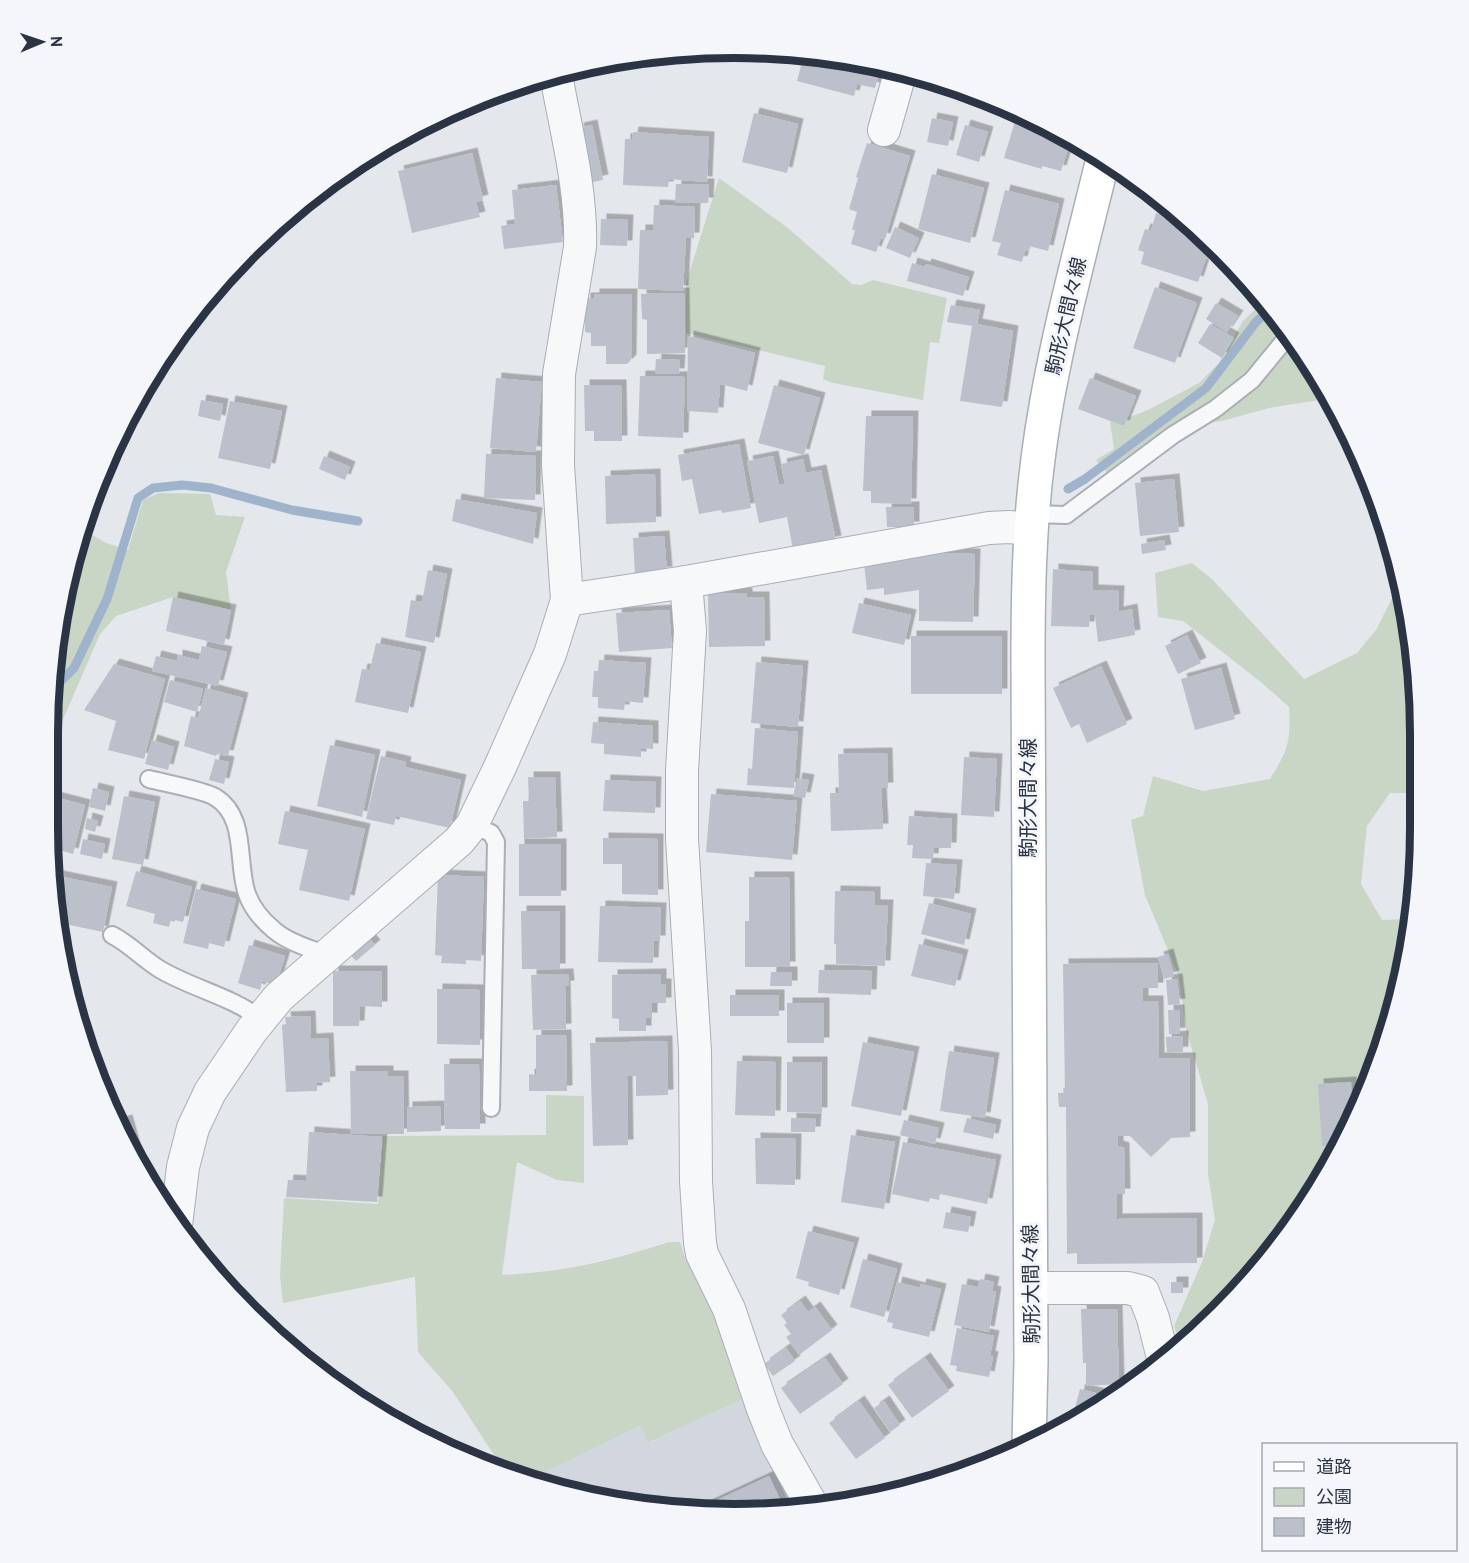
<svg xmlns="http://www.w3.org/2000/svg" width="1469" height="1563" font-family="'PT Sans','Noto Sans JP',sans-serif">
  <defs>
    <filter id="shadow"><feDropShadow dx="5.5" dy="-5.5" stdDeviation="0" flood-color="#0004"/></filter>
  </defs>
  <rect width="100%" height="100%" fill="#e4e7ec"/>
  <polygon fill="#d2d6de" points="745,1398 797,1510 690,1514 557,1492 528,1481 641,1425 649,1443"/>
  <g fill="#c9d6c5">
    <polygon points="719,178 788,228 852,284 861,285 873,280 947,298 939,343 930,342 923,400 833,383 823,379 825,366 686,333 686,283"/>
    <polygon points="1264,301 1332,398 1269,408 1222,421 1175,427 1109,475 1096,460 1114,449 1110,421 1124,426 1127,418 1148,410 1199,383 1219,363 1243,321"/>
    <polygon points="159,493 210,494 216,515 245,517 226,572 231,610 173,597 116,616 100,634 52,745 49,689 71,557 82,529 106,543 128,550 143,500"/>
    <path d="M1192 563 1212 579 1304 679 1357 653 1376 630 1395 592 1403 594 1415 645 1419 781 1417 793H1390L1367 826 1361 884 1382 920 1411 919 1408 962 1369 1091 1305 1210 1220 1314 1180 1345 1174 1326 1202 1262 1215 1220 1208 1174V1104L1186 1029 1179 977 1145 895 1131 820 1143 816 1153 776 1203 791 1270 779C1288 750 1291 742 1289 707L1262 683 1183 621 1158 617 1155 573Z"/>
    <path d="M546 1095 584 1096V1183L557 1180 517 1162 502 1275C565 1272 610 1261 669 1242H680L686 1260 716 1317 745 1398 648 1443 641 1425 528 1481 505 1472 453 1392 418 1352 415 1277 283 1303 280 1276 284 1198 378 1204 383 1136 546 1135Z"/>
  </g>
  <g fill="none" stroke-linecap="round" stroke-linejoin="round">
    <g stroke="#9fb4cc" stroke-width="9">
      <polyline points="1068,489 1085,479 1206,388 1256,322 1270,309"/>
      <polyline points="50,692 74,668 107,599 138,498 153,488 182,485 211,488 292,510 358,521"/>
    </g>
  </g>
  <g fill="#bbc0ca" filter="url(#shadow)">
    <polygon points="804,54 881,66 875,88 857,84 854,96 797,81"/>
    <polygon points="1018,111 1038,119 1071,139 1061,171 1042,166 1042,169 1004,158"/>
    <polygon points="754,113 798,124 787,173 742,162"/>
    <polygon points="932,118 953,122 948,146 927,142"/>
    <polygon points="592,125 603,180 588,183 578,128"/>
    <polygon points="965,125 988,132 979,162 956,155"/>
    <polygon points="633,132 709,137 707,182 669,179 668,187 623,185 625,139 632,139"/>
    <polygon points="867,143 910,156 885,239 881,238 876,252 851,244 855,230 852,230 857,212 849,209 858,178 856,177"/>
    <polygon points="472,153 483,200 476,202 480,217 412,233 398,171"/>
    <polygon points="932,174 984,188 970,243 918,229"/>
    <polygon points="1141,183 1155,192 1153,198 1139,194"/>
    <polygon points="676,184 709,184 708,203 675,203"/>
    <polygon points="556,185 563,242 504,249 501,226 515,224 512,190"/>
    <polygon points="1005,190 1059,204 1048,251 1029,246 1028,251 1025,250 1022,262 997,255 1001,243 992,241"/>
    <polygon points="654,205 695,207 694,238 686,238 683,291 638,289 640,230 653,230"/>
    <polygon points="1156,213 1188,223 1188,227 1193,228 1213,247 1209,260 1206,258 1198,282 1141,264 1144,252 1138,250 1145,229 1151,231"/>
    <polygon points="601,219 628,220 627,246 600,245"/>
    <polygon points="895,227 919,238 910,258 886,248"/>
    <polygon points="1216,249 1233,265 1232,265 1213,257"/>
    <polygon points="912,263 925,267 926,264 969,277 963,296 907,281"/>
    <polygon points="1155,287 1197,303 1175,363 1133,348"/>
    <polygon points="684,293 685,353 647,354 647,320 642,319 641,294"/>
    <polygon points="594,294 632,294 631,360 627,364 606,364 606,346 591,346 591,333 585,332 585,298 594,298"/>
    <polygon points="1216,303 1238,316 1227,332 1206,319"/>
    <polygon points="951,305 980,310 977,324 1013,331 1002,407 960,401 972,326 947,322"/>
    <polygon points="1210,324 1234,338 1222,358 1198,343"/>
    <polygon points="688,336 755,353 747,391 720,384 718,413 687,411"/>
    <polygon points="656,359 680,360 679,374 655,373"/>
    <polygon points="640,376 685,377 683,438 638,436"/>
    <polygon points="496,378 542,382 536,452 490,448"/>
    <polygon points="1090,378 1136,396 1124,426 1078,409"/>
    <polygon points="584,385 621,385 622,441 594,441 594,431 585,431"/>
    <polygon points="774,385 820,398 804,455 758,443"/>
    <polygon points="201,400 223,404 220,421 198,416"/>
    <polygon points="230,401 282,411 270,469 218,458"/>
    <polygon points="866,416 913,416 911,504 871,503 871,491 863,491"/>
    <polygon points="739,444 751,508 722,513 721,510 699,514 692,479 682,481 678,455"/>
    <polygon points="486,454 536,456 535,500 484,498"/>
    <polygon points="324,456 350,467 345,480 319,469"/>
    <polygon points="773,456 779,485 785,484 781,464 803,459 806,473 821,470 836,541 793,550 787,517 759,523 747,461"/>
    <polygon points="655,474 656,522 606,524 605,476"/>
    <polygon points="1174,479 1179,532 1140,536 1135,483"/>
    <polygon points="456,499 537,513 533,544 452,521"/>
    <polygon points="886,507 914,507 914,527 887,527"/>
    <polygon points="664,536 667,572 635,575 633,538"/>
    <polygon points="1164,540 1166,550 1142,554 1141,544"/>
    <polygon points="922,553 975,554 973,622 919,621 919,590 884,595 884,588 867,590 864,564 922,557"/>
    <polygon points="1053,569 1093,572 1093,590 1119,591 1118,612 1132,609 1135,635 1098,642 1095,615 1090,614 1089,627 1051,626"/>
    <polygon points="428,570 447,574 434,643 405,637 411,600 422,602"/>
    <polygon points="747,593 747,597 764,597 765,646 709,647 708,594"/>
    <polygon points="173,597 231,610 224,645 166,631"/>
    <polygon points="859,603 911,615 904,645 852,633"/>
    <polygon points="669,610 672,648 619,652 616,613"/>
    <polygon points="1187,635 1201,663 1178,674 1165,646"/>
    <rect x="911" y="636" width="91" height="58"/>
    <polygon points="376,643 421,652 408,713 355,702 362,669 370,670"/>
    <polygon points="202,646 227,652 218,686 152,671 156,656 177,661 177,655 199,660"/>
    <polygon points="599,660 646,663 643,703 625,701 624,710 598,708 598,697 592,697 594,671 598,671"/>
    <polygon points="756,662 803,666 798,727 751,723"/>
    <polygon points="114,664 165,679 144,759 108,750 116,721 84,710"/>
    <polygon points="1101,666 1127,724 1087,743 1079,724 1071,728 1053,688"/>
    <polygon points="1221,668 1235,719 1195,730 1181,679"/>
    <polygon points="170,680 203,689 197,712 164,702"/>
    <polygon points="206,688 243,698 228,756 217,754 216,756 184,746 191,716 198,718"/>
    <polygon points="593,722 653,726 653,749 641,748 641,757 604,754 604,744 591,743"/>
    <polygon points="755,728 798,732 794,788 747,785 748,768 752,769"/>
    <polygon points="152,740 174,747 168,770 145,764"/>
    <polygon points="330,745 375,755 362,817 317,806"/>
    <polygon points="887,753 888,788 881,788 883,829 831,831 830,793 839,793 838,754"/>
    <polygon points="381,756 406,762 405,767 461,780 450,828 396,816 394,825 366,819"/>
    <polygon points="964,757 997,759 994,817 961,815"/>
    <polygon points="215,759 229,762 224,784 209,780"/>
    <polygon points="528,777 555,777 557,837 524,839 523,801 529,801"/>
    <polygon points="797,778 809,780 805,798 793,796"/>
    <polygon points="605,780 656,782 655,813 603,811"/>
    <polygon points="93,788 109,792 105,811 89,807"/>
    <polygon points="711,794 797,801 792,860 706,852"/>
    <polygon points="124,796 155,802 143,865 112,859"/>
    <polygon points="54,797 85,805 73,854 56,849"/>
    <polygon points="285,811 365,829 349,901 299,890 308,850 278,844"/>
    <polygon points="909,816 952,819 951,848 934,848 933,859 912,858 913,845 907,845"/>
    <polygon points="87,818 98,821 95,832 85,829"/>
    <polygon points="603,838 658,839 658,895 622,894 622,864 603,864"/>
    <polygon points="83,839 105,844 102,859 80,854"/>
    <rect x="519" y="844" width="42" height="52"/>
    <polygon points="926,863 957,865 954,899 923,896"/>
    <polygon points="1412,865 1417,865 1416,882 1413,882"/>
    <polygon points="136,871 192,887 183,922 171,919 169,927 153,923 155,914 126,906"/>
    <polygon points="438,875 484,877 481,961 466,960 466,964 441,963 442,956 435,955"/>
    <polygon points="58,876 112,887 103,932 60,923"/>
    <polygon points="749,877 789,877 790,967 745,967 745,921 749,921"/>
    <polygon points="196,889 236,899 224,947 209,943 208,949 183,943"/>
    <polygon points="835,891 875,892 875,905 888,905 885,966 836,964 836,944 834,944"/>
    <polygon points="929,903 971,914 964,945 921,934"/>
    <polygon points="600,906 661,908 660,941 654,941 653,963 598,962"/>
    <polygon points="521,911 560,911 560,969 522,969"/>
    <polygon points="367,936 375,945 356,961 348,952"/>
    <polygon points="919,944 963,955 955,986 911,976"/>
    <polygon points="249,945 285,956 276,985 262,981 260,990 238,983"/>
    <polygon points="1168,954 1174,976 1164,979 1158,957"/>
    <polygon points="1158,963 1158,988 1143,988 1143,1001 1158,1001 1159,1058 1190,1058 1190,1137 1171,1138 1151,1157 1130,1136 1118,1136 1118,1146 1124,1148 1125,1194 1117,1194 1117,1219 1197,1218 1197,1263 1077,1264 1077,1253 1067,1254 1066,1107 1059,1107 1058,1093 1065,1093 1063,964"/>
    <polygon points="819,970 872,971 871,995 818,993"/>
    <polygon points="333,971 382,971 382,1007 360,1006 359,1026 333,1026"/>
    <polygon points="771,972 792,972 792,986 770,986"/>
    <polygon points="568,974 569,986 565,986 566,1029 533,1030 531,975"/>
    <polygon points="661,974 661,984 666,984 666,1003 652,1003 652,1018 646,1018 646,1031 619,1031 619,1019 612,1018 612,975"/>
    <polygon points="1177,979 1180,1004 1168,1005 1166,980"/>
    <polygon points="437,989 480,990 480,1045 437,1044"/>
    <rect x="730" y="995" width="49" height="21"/>
    <rect x="787" y="1003" width="37" height="40"/>
    <polygon points="1168,1010 1179,1010 1180,1033 1169,1034"/>
    <polygon points="310,1016 311,1039 328,1038 330,1082 317,1083 317,1091 286,1092 282,1025 286,1024 285,1017"/>
    <polygon points="536,1035 566,1035 567,1091 529,1091 529,1074 536,1075"/>
    <polygon points="1183,1036 1183,1052 1167,1053 1166,1037"/>
    <polygon points="667,1041 668,1095 636,1096 636,1076 627,1076 628,1145 593,1146 590,1043"/>
    <polygon points="863,1042 914,1052 901,1116 851,1106"/>
    <polygon points="949,1051 994,1058 985,1118 940,1111"/>
    <polygon points="737,1061 776,1062 775,1116 735,1115"/>
    <polygon points="787,1062 822,1062 822,1113 787,1112"/>
    <polygon points="444,1064 479,1064 480,1129 445,1129"/>
    <polygon points="350,1071 388,1071 388,1076 403,1076 404,1134 351,1134"/>
    <polygon points="1351,1082 1353,1121 1340,1145 1322,1146 1318,1084"/>
    <polygon points="440,1106 441,1131 407,1132 407,1107"/>
    <polygon points="791,1118 816,1119 815,1132 791,1132"/>
    <polygon points="967,1118 996,1125 993,1139 963,1132"/>
    <polygon points="127,1120 139,1163 138,1163 119,1132 116,1123"/>
    <polygon points="904,1120 939,1128 935,1144 900,1135"/>
    <polygon points="309,1132 382,1137 377,1202 286,1197 288,1180 306,1181"/>
    <polygon points="851,1135 895,1142 884,1209 841,1202"/>
    <polygon points="755,1138 796,1139 795,1185 756,1184"/>
    <polygon points="903,1142 996,1160 987,1204 940,1194 939,1200 930,1198 929,1202 892,1194"/>
    <polygon points="946,1212 971,1217 968,1232 943,1228"/>
    <polygon points="808,1231 854,1243 839,1295 808,1286 809,1282 796,1278"/>
    <polygon points="863,1259 897,1269 884,1317 850,1307"/>
    <polygon points="980,1279 994,1282 992,1291 996,1292 989,1332 954,1325 962,1284 978,1287"/>
    <polygon points="897,1282 920,1288 921,1284 941,1289 929,1337 892,1328 893,1323 887,1322"/>
    <rect x="1171" y="1282" width="12" height="11"/>
    <polygon points="800,1301 808,1312 815,1307 832,1330 799,1355 786,1337 791,1334 784,1325 787,1323 781,1315"/>
    <polygon points="1081,1309 1117,1309 1119,1384 1086,1386 1086,1363 1083,1363"/>
    <polygon points="957,1328 994,1336 990,1356 993,1357 989,1377 956,1371 957,1366 950,1365"/>
    <polygon points="786,1348 795,1361 773,1376 764,1364"/>
    <polygon points="825,1358 843,1384 800,1414 781,1388"/>
    <polygon points="925,1358 949,1391 912,1418 888,1385"/>
    <polygon points="1080,1389 1108,1396 1107,1401 1078,1423 1070,1426"/>
    <polygon points="859,1401 885,1438 856,1459 829,1423"/>
    <polygon points="884,1401 900,1425 890,1432 874,1408"/>
    <polygon points="769,1476 785,1510 689,1513"/>
  </g>
  <g fill="none" stroke-linecap="round" stroke-linejoin="round">
    <g stroke="#a9aeb7" stroke-width="20">
      <g id="service">
        <polyline points="1032,514 1066,515 1173,435 1215,409 1252,380 1289,335"/>
        <path d="M149 779C164 783 203 790 215 797 248 817 236 863 247 894 252 908 263 921 274 930 289 943 310 948 328 956"/>
        <polyline points="472,825 491,833 496,842 491,1108"/>
        <path d="M112 935C130 944 144 960 161 970 194 989 230 996 261 1019"/>
      </g>
    </g>
    <g stroke="#a9aeb7" stroke-width="34">
      <g id="minor">
        <polyline points="884,130 901,70"/>
        <polyline points="686,582 690,631 682,771 682,839 695,1051 696,1181 700,1243 702,1254 729,1309 763,1409 777,1444 814,1509"/>
        <polyline points="567,600 686,582 989,528 1009,527 1031,529"/>
        <path d="M176 1225 183 1167 193 1128 210 1092 252 1030 279 997 459 841 472 825 500 767 550 654 567 600 558 465 559 374 580 247C582 190 566 131 556 75"/>
        <polyline points="1031,1288 1128,1288 1143,1292 1153,1318 1163,1358"/>
      </g>
    </g>
    <g stroke="#a9aeb7" stroke-width="36">
      <path id="secondary" d="M1029 1445 1031 1361 1028 664C1028 595 1029 527 1038 459 1051 357 1079 258 1103 159"/>
    </g>
    <use href="#service" stroke="#f7f8fa" stroke-width="16"/>
    <use href="#minor" stroke="#f7f8fa" stroke-width="32"/>
    <use href="#secondary" stroke="#fff" stroke-width="33"/>
  </g>
  <g text-anchor="middle" dominant-baseline="central" stroke-width="6" stroke-linejoin="round" paint-order="stroke">
    <g font-size="20" fill="#2b3445" stroke="#f4f6f9">
      <text transform="translate(1066 316) rotate(-77)">駒形大間々線</text>
      <text transform="translate(1028 798) rotate(-90)">駒形大間々線</text>
      <text transform="translate(1031 1284) rotate(-91)">駒形大間々線</text>
    </g>
  </g>
  <path d="M0 0H1469V1563H0ZM734 58H734A676 676 0 0 1 1410 734V828A676 676 0 0 1 734 1504H734A676 676 0 0 1 58 828V734A676 676 0 0 1 734 58Z" fill="#f4f6f9" fill-rule="evenodd"/>
  <path fill="none" stroke="#2b3445" stroke-width="8" d="M734 58H734A676 676 0 0 1 1410 734V828A676 676 0 0 1 734 1504H734A676 676 0 0 1 58 828V734A676 676 0 0 1 734 58Z"/>
  <rect x="1262" y="1443" width="195" height="108" fill="#f4f6f9" stroke="#a4a8b1" stroke-width="1.5"/>
  <rect x="1274" y="1462" width="30" height="9" fill="#ffffff" stroke="#a4a8b1" stroke-width="1.5"/>
  <text x="1316" y="1473" font-size="18" fill="#2b3445">道路</text>
  <rect x="1274" y="1488" width="30" height="18" fill="#c9d6c5" stroke="#a4a8b1" stroke-width="1.5"/>
  <text x="1316" y="1503" font-size="18" fill="#2b3445">公園</text>
  <rect x="1274" y="1518" width="30" height="18" fill="#bbc0ca" stroke="#a4a8b1" stroke-width="1.5"/>
  <text x="1316" y="1533" font-size="18" fill="#2b3445">建物</text>
  <g transform="translate(42 42) rotate(88)" stroke="#f4f6f9" stroke-width="4.5" paint-order="stroke">
  <path d="M0-4.5L10 22L0 15L-10 22Z" fill="#2b3445"/>
  <text y="-9" font-size="16" font-weight="bold" text-anchor="middle" fill="#2b3445">N</text>
  </g>
</svg>
